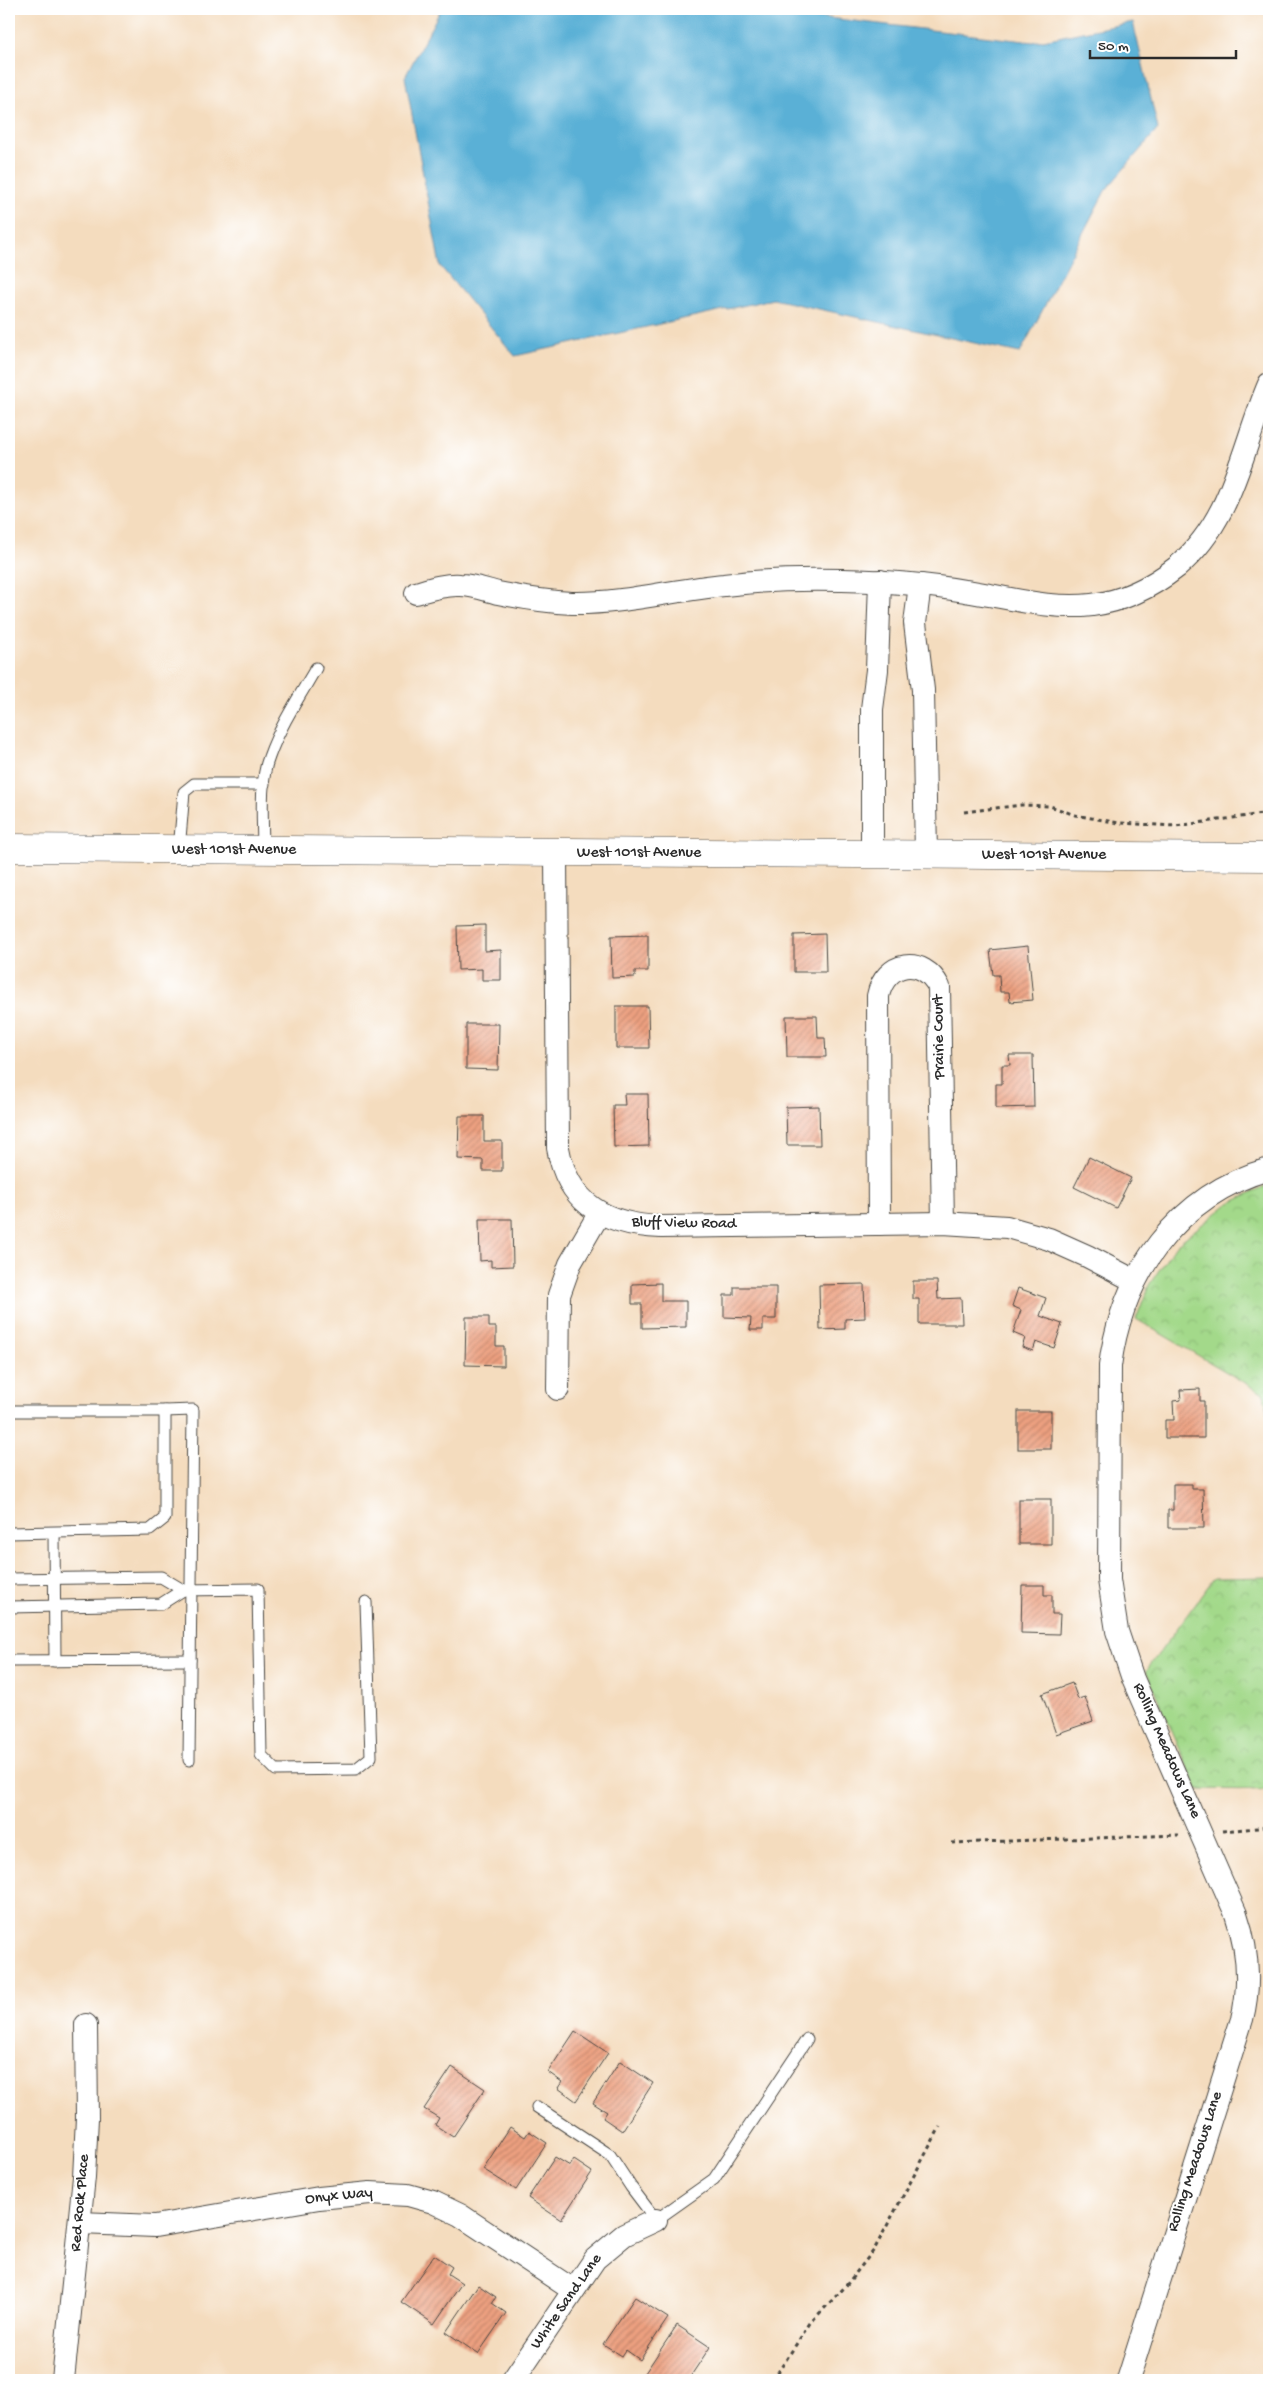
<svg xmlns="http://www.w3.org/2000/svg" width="1278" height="2389" font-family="'Gochi Hand',sans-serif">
  <defs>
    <pattern id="park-crowns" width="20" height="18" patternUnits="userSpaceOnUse" patternTransform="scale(1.25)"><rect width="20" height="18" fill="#a3d98a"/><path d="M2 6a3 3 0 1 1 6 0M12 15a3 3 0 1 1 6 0" fill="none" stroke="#8cba77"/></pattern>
    <pattern id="building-hatch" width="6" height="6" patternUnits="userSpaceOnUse" patternTransform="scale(1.25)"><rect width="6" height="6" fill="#eda080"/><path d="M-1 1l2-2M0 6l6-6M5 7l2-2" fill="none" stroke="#c08369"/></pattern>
  </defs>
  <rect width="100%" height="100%" fill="#fff"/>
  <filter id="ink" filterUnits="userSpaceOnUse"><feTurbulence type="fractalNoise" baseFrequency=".02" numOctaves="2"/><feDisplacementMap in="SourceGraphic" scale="10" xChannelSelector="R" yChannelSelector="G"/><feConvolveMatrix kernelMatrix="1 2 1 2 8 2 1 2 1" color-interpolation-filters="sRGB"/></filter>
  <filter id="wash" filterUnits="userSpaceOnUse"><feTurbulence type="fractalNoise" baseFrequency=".0096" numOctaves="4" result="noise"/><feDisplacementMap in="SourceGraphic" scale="20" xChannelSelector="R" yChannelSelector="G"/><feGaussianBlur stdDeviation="1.12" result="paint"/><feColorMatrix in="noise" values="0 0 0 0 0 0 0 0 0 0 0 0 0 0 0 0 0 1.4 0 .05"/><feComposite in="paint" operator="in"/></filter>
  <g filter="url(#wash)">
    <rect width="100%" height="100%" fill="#f4dcbe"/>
    <g fill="url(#park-crowns)" stroke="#67825a">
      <polygon points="1269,1184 1269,1424 1264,1394 1136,1319 1149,1285 1176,1245 1228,1204"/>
      <polygon points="1269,1577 1269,1790 1197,1789 1146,1671 1214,1578"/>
    </g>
    <polygon fill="#5ab0d6" stroke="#426e80" points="441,9 782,9 803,15 1033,42 1133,22 1158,129 1105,191 1020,353 773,299 515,356 440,266 405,77"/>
    <g id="blocks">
      <g fill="url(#building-hatch)">
        <polygon points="485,925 485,951 501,950 501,980 482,980 482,969 458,970 457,926"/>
        <polygon points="825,934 826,972 794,972 794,935"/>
        <polygon points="648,935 648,971 635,971 635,977 612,978 611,936"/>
        <polygon points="1028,946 1033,1000 1010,1002 1009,992 1000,992 999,975 993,975 990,950"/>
        <polygon points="616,1006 648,1006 649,1048 616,1048"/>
        <polygon points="786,1016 817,1016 818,1038 825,1038 826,1057 787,1057"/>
        <polygon points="466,1024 499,1024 498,1070 466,1069"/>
        <polygon points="1009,1055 1033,1055 1034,1107 996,1108 996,1084 1002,1084 1002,1065 1010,1065"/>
        <polygon points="624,1094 648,1094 649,1146 614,1147 613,1105 625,1105"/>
        <polygon points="819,1106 820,1145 787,1145 786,1107"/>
        <polygon points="459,1116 484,1116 484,1141 502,1141 502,1171 483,1171 483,1160 458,1159"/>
        <polygon points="1089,1157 1131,1178 1116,1208 1074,1187"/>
        <polygon points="479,1219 512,1219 513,1266 491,1267 491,1260 480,1261"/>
        <polygon points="913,1281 937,1281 938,1299 961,1298 962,1324 919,1324 919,1299 913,1299"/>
        <polygon points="661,1283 661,1301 686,1301 686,1327 642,1328 642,1304 632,1304 632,1284"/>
        <polygon points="864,1284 865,1318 845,1319 845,1329 820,1330 819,1285"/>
        <polygon points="734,1287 776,1287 776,1319 763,1319 763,1330 750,1330 751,1318 724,1317 724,1295 734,1295"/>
        <polygon points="1018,1288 1046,1298 1040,1316 1062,1324 1054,1348 1036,1342 1033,1351 1022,1347 1025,1338 1013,1333 1021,1310 1012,1306"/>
        <polygon points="466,1317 489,1317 489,1327 496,1327 496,1346 504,1346 504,1366 465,1365"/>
        <polygon points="1200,1389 1200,1401 1204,1401 1204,1438 1165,1438 1165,1420 1174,1420 1173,1401 1181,1400 1180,1390"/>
        <rect x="1018" y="1411" width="33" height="38"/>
        <polygon points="1173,1484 1192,1484 1192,1489 1203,1489 1204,1528 1168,1528 1168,1510 1173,1510"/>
        <rect x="1019" y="1499" width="32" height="45"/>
        <polygon points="1022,1585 1044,1585 1044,1595 1052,1595 1052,1614 1060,1614 1059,1634 1021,1633"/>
        <polygon points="1072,1683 1078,1699 1085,1697 1093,1721 1056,1734 1042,1694"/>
        <polygon points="575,2031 608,2053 576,2101 558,2088 562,2082 548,2072"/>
        <polygon points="620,2061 653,2083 622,2131 603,2118 607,2112 593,2103"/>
        <polygon points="452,2067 485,2089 453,2137 435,2125 439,2118 424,2109"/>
        <polygon points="510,2127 525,2137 529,2131 547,2143 516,2190 483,2169"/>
        <polygon points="555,2157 570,2166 574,2160 592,2172 561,2220 528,2198"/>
        <polygon points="434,2255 452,2267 448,2274 462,2283 434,2324 401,2302"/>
        <polygon points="478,2285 496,2297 492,2303 506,2313 478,2354 446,2332"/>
        <polygon points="635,2297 668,2318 640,2360 626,2350 622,2356 603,2344"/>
        <polygon points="677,2325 710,2347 688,2380 657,2380 645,2373"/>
      </g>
    </g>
  </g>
  <g filter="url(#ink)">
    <use href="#blocks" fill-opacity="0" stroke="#494641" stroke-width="1"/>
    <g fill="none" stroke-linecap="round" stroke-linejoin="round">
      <g stroke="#494641" stroke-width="13">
        <g id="service">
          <polyline points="179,850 184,792 194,784 264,784"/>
          <path d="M263 850C263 823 259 782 269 757 280 726 299 697 316 668"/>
          <polyline points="9,1411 165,1411 165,1518 150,1530 9,1533"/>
          <polyline points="165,1411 193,1410 189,1760"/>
          <polyline points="54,1533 55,1661"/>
          <polyline points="9,1579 161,1577 183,1590 258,1589 261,1755 276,1770 356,1769 371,1757 366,1602"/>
          <polyline points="9,1607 161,1604 183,1590"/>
          <polyline points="9,1661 190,1660"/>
          <polyline points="537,2107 610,2155 631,2187 656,2220 714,2179 807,2039"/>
        </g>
      </g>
      <g stroke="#494641" stroke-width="24">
        <g id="minor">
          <polyline points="920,585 915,623 923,690 926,855"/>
          <path d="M416 593C430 589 445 584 460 585 473 585 486 590 498 593 523 598 547 602 572 603 623 604 673 590 724 585 763 580 803 579 842 580 883 581 925 584 965 591 1008 597 1049 610 1092 605 1123 601 1153 586 1177 567 1234 519 1241 449 1269 384"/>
          <path d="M556 852 558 1148C568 1205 607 1225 661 1227L943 1223 1007 1227 1049 1239 1087 1256 1135 1281"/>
          <polyline points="872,854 872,709 877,670 880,581"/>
          <path d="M879 1224 878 996C885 961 923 955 939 987L943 1223"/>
          <polyline points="558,1389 559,1295 570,1264 599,1214"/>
          <polyline points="80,2223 155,2226 319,2198 370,2193 408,2195 433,2202 460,2215 573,2290"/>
          <polyline points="63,2380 84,2177 87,2118 86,2025"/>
          <polyline points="513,2380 595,2259 624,2235 656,2220"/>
          <path d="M1128 2380 1242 2019C1251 1983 1248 1949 1236 1914L1133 1679 1117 1631 1109 1580 1110 1366C1122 1274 1177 1195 1269 1169"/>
        </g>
      </g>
      <g stroke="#494641" stroke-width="29">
        <polyline id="tertiary" points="9,848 1269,857"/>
      </g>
      <g stroke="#494641" stroke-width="3" stroke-dasharray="4 4" stroke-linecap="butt">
        <polyline points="964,812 1021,805 1050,806 1075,815 1119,823 1176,826 1269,813"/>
        <polyline points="1222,1831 1269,1827"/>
        <polyline points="952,1843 1179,1835"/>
        <polyline points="773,2380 810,2323 844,2288 874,2250 940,2127"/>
      </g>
      <use href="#service" stroke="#fff" stroke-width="11"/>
      <use href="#minor" stroke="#fff" stroke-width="22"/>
      <use href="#tertiary" stroke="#fff" stroke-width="28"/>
    </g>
  </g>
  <g text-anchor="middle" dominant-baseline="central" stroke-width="4" stroke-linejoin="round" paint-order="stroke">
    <g font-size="16" fill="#2b2b2b" stroke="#fff">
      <text x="234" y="850">West 101st Avenue</text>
      <text x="639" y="853">West 101st Avenue</text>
      <text x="1044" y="855">West 101st Avenue</text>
      <text transform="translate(940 1037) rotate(-91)">Prairie Court</text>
      <text transform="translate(684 1224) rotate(1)">Bluff View Road</text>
      <text transform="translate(1166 1751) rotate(66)">Rolling Meadows Lane</text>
      <text transform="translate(1196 2162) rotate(-72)">Rolling Meadows Lane</text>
      <text transform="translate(339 2197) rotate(-6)">Onyx Way</text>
      <text transform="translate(81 2203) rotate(-85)">Red Rock Place</text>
      <text transform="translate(567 2302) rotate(-55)">White Sand Lane</text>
    </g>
  </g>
  <rect width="1278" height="2389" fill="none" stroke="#fff" stroke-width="30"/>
  <path d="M1090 50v8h146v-8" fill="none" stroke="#2b2b2b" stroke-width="2.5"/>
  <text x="1098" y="50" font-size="15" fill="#2b2b2b" stroke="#ffffff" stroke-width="4" paint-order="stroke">50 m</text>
</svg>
